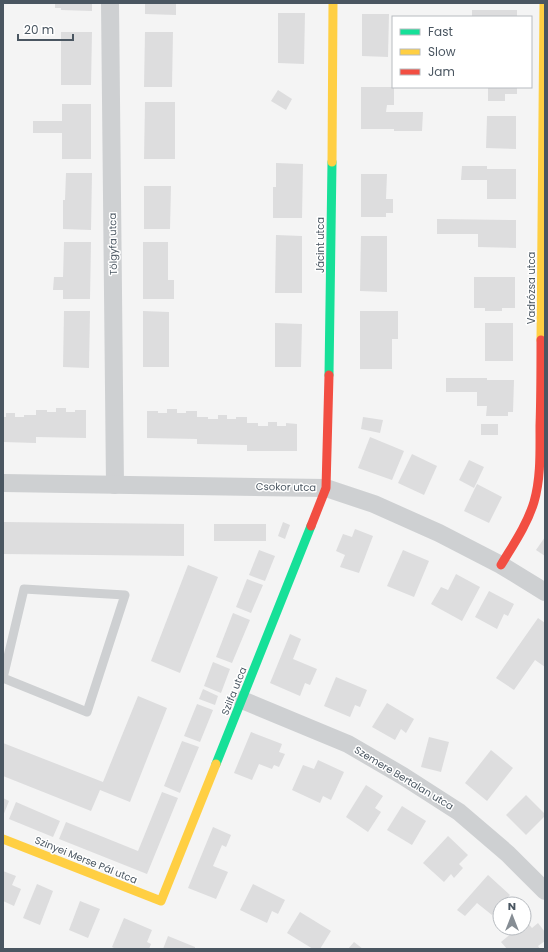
<svg xmlns="http://www.w3.org/2000/svg" width="548" height="952" font-family="Poppins,sans-serif">
  <rect width="100%" height="100%" fill="#f4f4f4"/>
  <g fill="#ddddde">
    <polygon points="55,3 92,3 92,11 61,10 61,8 55,8"/>
    <polygon points="145,3 176,3 176,15 145,14"/>
    <rect x="472" y="10" width="45" height="7"/>
    <polygon points="278,13 305,13 304,64 278,63"/>
    <polygon points="362,14 389,14 388,57 362,56"/>
    <polygon points="61,32 92,32 91,85 61,85"/>
    <polygon points="145,32 173,32 172,87 144,87"/>
    <polygon points="361,87 394,87 394,105 387,105 386,112 423,112 422,131 394,131 394,129 361,129"/>
    <polygon points="488,87 517,87 517,94 505,94 505,101 488,101"/>
    <polygon points="278,90 292,99 286,110 271,101"/>
    <polygon points="145,102 175,102 175,159 144,159"/>
    <polygon points="62,104 91,104 91,159 62,159 62,133 33,133 33,121 62,121"/>
    <polygon points="487,116 516,116 516,149 486,148"/>
    <polygon points="276,163 303,164 302,218 273,218 273,187 276,187"/>
    <polygon points="462,166 487,166 487,169 516,169 516,199 487,199 487,180 461,180"/>
    <polygon points="66,173 92,173 91,230 63,229 63,200 65,200"/>
    <polygon points="361,174 387,174 386,199 393,199 393,213 386,213 386,217 361,217"/>
    <polygon points="144,186 171,186 170,229 144,229"/>
    <polygon points="437,219 516,220 516,248 478,247 478,234 437,234"/>
    <polygon points="276,235 302,236 302,293 275,293"/>
    <polygon points="361,236 387,236 387,292 360,291"/>
    <polygon points="64,242 91,242 90,299 63,299 63,290 53,290 54,277 63,277"/>
    <polygon points="143,242 168,242 168,280 174,280 174,299 143,299"/>
    <polygon points="474,277 515,277 515,308 502,308 502,311 485,311 485,308 474,308"/>
    <polygon points="64,311 90,311 89,368 63,367"/>
    <polygon points="143,311 169,312 169,367 143,367"/>
    <polygon points="360,311 398,311 398,339 392,339 392,369 360,369"/>
    <polygon points="275,323 302,324 301,367 275,367"/>
    <rect x="485" y="323" width="28" height="38"/>
    <polygon points="446,378 487,378 487,380 514,380 513,412 508,412 508,416 486,416 487,406 477,406 477,392 446,392"/>
    <polygon points="56,408 66,408 66,412 75,412 75,410 86,410 86,438 36,437 36,443 3,442 3,417 6,417 6,413 15,413 15,417 24,417 24,415 36,415 36,410 47,410 47,412 56,412"/>
    <polygon points="167,409 177,409 177,413 186,413 186,411 197,411 197,417 208,417 208,419 218,419 218,415 227,415 227,419 236,419 236,417 247,417 247,423 258,423 258,426 268,426 268,422 277,422 277,426 286,426 286,423 297,424 297,451 247,451 247,445 197,444 197,439 147,438 147,411 158,411 158,413 167,413"/>
    <polygon points="363,417 383,420 380,433 361,429"/>
    <rect x="481" y="424" width="17" height="11"/>
    <polygon points="370,437 404,451 392,480 358,468"/>
    <polygon points="412,454 437,466 424,495 398,483"/>
    <polygon points="469,460 484,467 474,488 459,480"/>
    <polygon points="477,484 502,497 489,523 464,511"/>
    <polygon points="3,522 184,524 184,556 3,554"/>
    <polygon points="283,522 290,525 285,539 278,536"/>
    <rect x="214" y="524" width="52" height="17"/>
    <polygon points="355,529 373,536 359,573 340,567 345,555 336,551 343,534 352,537"/>
    <polygon points="545,537 545,556 536,550"/>
    <polygon points="259,550 275,556 265,581 249,575"/>
    <polygon points="403,550 429,561 414,597 387,586"/>
    <polygon points="188,565 218,577 180,673 151,661"/>
    <polygon points="456,574 480,587 462,621 431,604 441,587 448,590"/>
    <polygon points="247,579 263,585 251,613 236,607"/>
    <polygon points="489,591 514,604 508,616 504,614 497,629 475,617"/>
    <polygon points="233,613 250,620 232,663 216,657"/>
    <polygon points="538,618 545,623 545,667 535,660 514,690 496,678"/>
    <polygon points="290,634 301,639 293,659 317,669 310,685 305,683 300,696 270,683"/>
    <polygon points="213,662 230,669 221,693 204,686"/>
    <polygon points="336,677 367,690 360,707 355,705 350,717 324,706"/>
    <polygon points="203,689 218,696 215,705 199,699"/>
    <polygon points="138,696 167,708 130,802 100,790 91,811 3,776 3,743 103,782"/>
    <polygon points="387,703 414,719 406,733 401,729 395,740 372,727"/>
    <polygon points="197,704 213,710 200,742 184,736"/>
    <polygon points="251,732 282,744 279,752 285,754 279,767 274,765 272,769 259,764 252,780 234,773"/>
    <polygon points="429,737 449,742 441,772 421,767"/>
    <polygon points="182,741 199,747 180,793 164,786"/>
    <polygon points="491,750 513,768 487,801 465,783"/>
    <polygon points="318,760 344,772 331,800 323,796 320,803 292,790 303,765 314,769"/>
    <polygon points="366,785 383,796 375,808 381,812 368,832 346,817"/>
    <polygon points="162,792 178,798 147,874 59,839 66,822 138,851"/>
    <polygon points="526,795 545,814 545,816 526,835 506,815"/>
    <polygon points="3,798 9,801 3,816"/>
    <polygon points="16,802 60,821 53,837 9,819"/>
    <polygon points="402,806 426,821 412,845 387,830"/>
    <polygon points="213,827 231,835 226,847 222,845 213,866 228,872 216,899 188,888"/>
    <polygon points="448,836 468,855 459,864 463,868 454,878 451,874 444,882 423,863"/>
    <polygon points="3,871 16,876 12,885 21,889 14,906 3,901"/>
    <polygon points="488,875 510,895 502,904 500,904 500,906 492,915 477,903 465,916 457,910"/>
    <polygon points="37,884 53,891 40,925 23,918"/>
    <polygon points="253,884 285,900 278,914 272,911 267,923 240,910"/>
    <polygon points="80,901 100,909 88,938 69,930"/>
    <polygon points="300,912 331,931 320,949 313,949 287,933"/>
    <polygon points="124,918 152,930 147,942 151,944 149,949 116,949 112,947"/>
    <polygon points="526,921 532,928 538,923 545,932 545,941 538,946 540,949 507,949 501,942 518,928 524,928 524,923"/>
    <polygon points="168,936 195,947 195,949 163,949"/>
    <polygon points="354,942 363,949 348,949"/>
  </g>
  <g fill="none" stroke-linecap="round" stroke-linejoin="round">
    <polyline stroke="#ced0d2" stroke-width="9" points="3,678 87,712 125,595 24,589 3,678"/>
    <g stroke="#ced0d2" stroke-width="18">
      <polyline points="110,3 115,485"/>
      <polyline points="3,483 326,488 374,504 439,533 501,565 545,592"/>
      <polyline points="242,700 348,744 403,776 459,812 508,854 545,891"/>
    </g>
    <g stroke="#16e098" stroke-width="9">
      <polyline points="329,375 332,162"/>
      <polyline points="216,764 311,526"/>
    </g>
    <g stroke="#ffcf43" stroke-width="9">
      <polyline points="332,162 333,3"/>
      <polyline points="541,340 544,3"/>
      <polyline points="3,839 161,901 216,764"/>
    </g>
    <g stroke="#f24e42" stroke-width="9">
      <polyline points="311,526 326,488 329,375"/>
      <path d="M501 565C513 545 527 525 534 502 541 478 540 451 540 426 541 397 541 369 541 340"/>
    </g>
  </g>
  <g text-anchor="middle" dominant-baseline="central" stroke-width="3" stroke-linejoin="round" paint-order="stroke">
    <g font-size="10" fill="#4a5661" stroke="#fff">
      <text transform="translate(113 244) rotate(-91)">Tölgyfa utca</text>
      <text transform="translate(320 245) rotate(-90)">Jácint utca</text>
      <text transform="translate(531 288) rotate(-90)">Vadrózsa utca</text>
      <text transform="translate(286 487) rotate(1)">Csokor utca</text>
      <text transform="translate(234 691) rotate(-68)">Szilfa utca</text>
      <text transform="translate(404 778) rotate(31)">Szemere Bertalan utca</text>
      <text transform="translate(86 860) rotate(22)">Szinyei Merse Pál utca</text>
    </g>
  </g>
  <rect width="548" height="952" fill="none" stroke="#4a5661" stroke-width="8"/>
  <rect x="392" y="16" width="140" height="72" fill="#ffffff" stroke="#b7bbc0"/>
  <rect x="400" y="29" width="20" height="6" fill="#16e098" stroke="#b7bbc0"/>
  <text x="428" y="36" font-size="12" fill="#4a5661">Fast</text>
  <rect x="400" y="49" width="20" height="6" fill="#ffcf43" stroke="#b7bbc0"/>
  <text x="428" y="56" font-size="12" fill="#4a5661">Slow</text>
  <rect x="400" y="69" width="20" height="6" fill="#f24e42" stroke="#b7bbc0"/>
  <text x="428" y="76" font-size="12" fill="#4a5661">Jam</text>
  <g transform="translate(512 916)"><circle r="19" fill="#ffffff" stroke="#b7bbc0"/>
  <path d="M0-3L7 15L0 10L-7 15Z" fill="#868d94"/>
  <text y="-6" font-size="11" font-weight="bold" text-anchor="middle" fill="#4a5661">N</text>
  </g>
  <path d="M18 34v6h55v-6" fill="none" stroke="#4a5661" stroke-width="2"/>
  <text x="24" y="34" font-size="12" fill="#4a5661" stroke="#ffffff" stroke-width="3" paint-order="stroke">20 m</text>
</svg>
